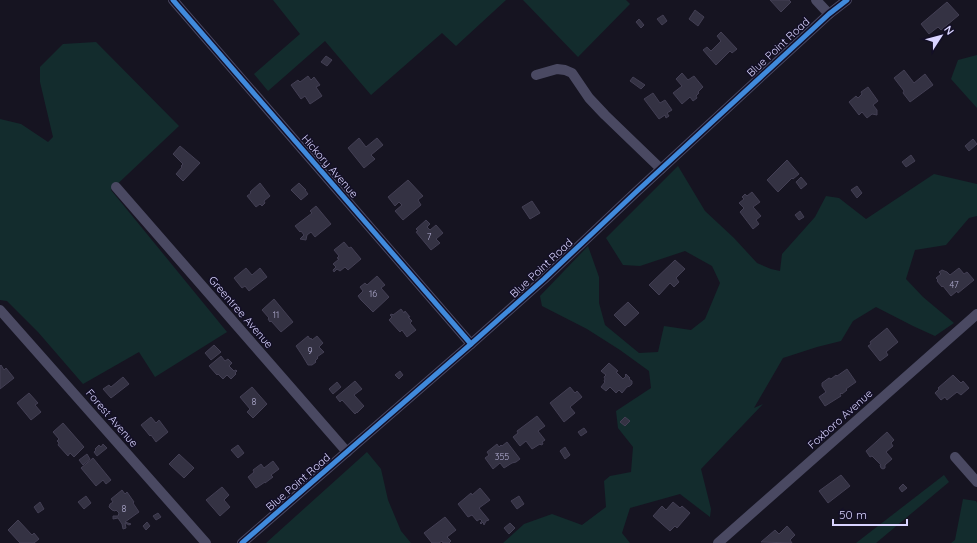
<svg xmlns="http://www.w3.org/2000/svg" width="977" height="543" font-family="Quicksand,sans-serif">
  <rect width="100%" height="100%" fill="#161421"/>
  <g fill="#132c2d">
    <polygon points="273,0 506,0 456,46 442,33 371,95 325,41 268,91 254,74 300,34"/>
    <polygon points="523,0 626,0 630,4 578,57"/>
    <polygon points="96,42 179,126 111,190 227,332 155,377 139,352 83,384 38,332 7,301 0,300 0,119 21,124 48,142 53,137 40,82 40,67 63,44"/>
    <polygon points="977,55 977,108 951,79 958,60"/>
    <polygon points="678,166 705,211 734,238 757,263 771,269 780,271 782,254 815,217 826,196 839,198 866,219 934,174 977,184 977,216 969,218 946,245 915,250 906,279 923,297 954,323 935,336 913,326 876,307 853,321 841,341 817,347 783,358 754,408 763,404 701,469 711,509 710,517 680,494 630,508 622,533 630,543 503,543 524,524 552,514 582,525 606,507 604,481 610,476 631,472 633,447 618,428 616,411 651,388 649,371 620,350 587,329 542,306 540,296 588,246 599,277 599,303 605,325 639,353 658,352 664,326 691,330 705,319 720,283 712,266 685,251 640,266 623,265 606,238"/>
    <polygon points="367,452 381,469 388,500 401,531 411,543 266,543"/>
    <polygon points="944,475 949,482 876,543 856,543"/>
    <polygon points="963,499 976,501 977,503 977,543 951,543 955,540"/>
  </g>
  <g fill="#343243" stroke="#433f54">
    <polygon points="770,0 789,0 791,2 781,12"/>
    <polygon points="947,2 959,15 941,30 938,27 929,34 921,24"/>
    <polygon points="695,10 704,17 698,26 689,19"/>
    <polygon points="663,15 667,21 662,25 657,19"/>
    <polygon points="639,19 644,25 641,28 636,22"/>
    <polygon points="721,32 737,49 732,53 730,51 716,65 703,50 707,47 711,51 721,41 717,36"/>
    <polygon points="326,56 332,60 327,66 321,62"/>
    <polygon points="904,70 914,83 925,74 933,85 910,102 903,93 904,91 894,78"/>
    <polygon points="682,73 688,80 694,76 703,87 698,92 699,93 696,96 697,98 693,101 690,97 682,104 673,93 682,86 676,79"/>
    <polygon points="308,76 311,80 314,77 320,85 316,87 322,96 310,104 305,96 301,99 291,85 298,80 300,82"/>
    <polygon points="633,77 645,85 641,89 630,81"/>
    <polygon points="868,87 878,101 873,105 877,110 877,115 872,114 867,118 862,112 859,115 849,102 856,96 858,98 862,94 861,92"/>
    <polygon points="653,93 660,103 665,100 672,110 667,113 669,116 666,118 665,115 659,119 644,99"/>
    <polygon points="359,138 366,147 377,138 383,145 371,155 375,159 364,168 348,148"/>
    <polygon points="973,139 977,144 969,151 965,146"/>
    <polygon points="180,146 200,163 183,181 176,174 182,167 181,166 183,164 173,154"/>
    <polygon points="911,155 915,161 906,167 902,162"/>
    <polygon points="787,160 799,174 793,179 792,178 778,192 767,180"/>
    <polygon points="801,177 807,184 801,189 796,182"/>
    <polygon points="408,180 423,196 418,200 421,205 403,220 395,211 402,205 399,202 395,206 388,197"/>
    <polygon points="260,183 270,196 264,201 265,203 262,206 260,204 256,207 247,196 251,193 250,192"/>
    <polygon points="299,183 306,190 305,190 308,194 301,200 291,190"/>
    <polygon points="857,186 862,193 857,198 851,190"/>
    <polygon points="752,192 760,202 753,207 761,216 756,220 759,224 753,229 740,212 744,208 739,203 744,199 742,197 745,194 747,196"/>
    <polygon points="532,201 540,213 530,219 522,207"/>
    <polygon points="316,206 331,224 315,237 311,232 307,235 306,240 300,239 304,235 301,231 300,232 295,226 312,213 310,211"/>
    <polygon points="800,211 804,217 799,220 795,215"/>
    <polygon points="426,220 430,224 427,227 430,230 436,225 443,233 436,239 440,243 431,250 416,232 418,231 416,229"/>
    <polygon points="344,242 349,248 351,247 361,259 348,270 345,267 340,271 337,269 334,272 333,270 336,267 333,264 339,259 337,258 339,256 334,250"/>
    <polygon points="675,260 685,269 676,278 679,282 674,287 670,283 659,295 649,285"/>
    <polygon points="246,268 252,275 260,268 267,277 249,291 245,286 242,288 234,278"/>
    <polygon points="959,268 964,274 967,272 974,280 958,293 957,291 951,296 943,286 942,287 937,281 938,280 936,278 941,274 939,272 942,270 947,272 950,275"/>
    <polygon points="377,276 385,285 381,288 389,297 373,312 361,300 358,296 363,291 360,287 365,283 367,285"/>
    <polygon points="274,299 293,322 281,332 271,321 270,322 268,319 269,318 262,310"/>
    <polygon points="628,302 639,313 625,326 614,315"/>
    <polygon points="401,309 404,313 405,311 410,317 408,317 412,321 410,323 416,330 407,337 402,330 400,332 389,320 392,317 390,315 392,314 393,315"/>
    <polygon points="887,328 898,342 886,352 888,355 880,361 868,346 871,344 870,342"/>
    <polygon points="308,336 310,339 311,338 312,340 317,336 323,343 319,347 324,352 317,357 318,358 315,361 316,362 312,365 308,365 302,355 296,346"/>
    <polygon points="214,345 221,352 211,360 205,353"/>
    <polygon points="221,356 225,361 228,359 232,363 229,366 234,371 236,370 237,371 235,373 236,374 231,379 227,375 223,379 218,374 217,375 209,366"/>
    <polygon points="609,363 618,371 616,372 623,379 626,376 625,375 626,374 630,378 629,379 632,381 632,384 630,386 627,387 622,393 619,390 616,393 610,387 606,391 601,387 605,382 604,381 605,379 604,377 606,375 601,371"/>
    <polygon points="1,365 4,370 6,368 14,378 0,389 0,366"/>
    <polygon points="847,369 856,382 846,389 847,390 842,394 841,393 840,394 841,396 825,406 819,397 826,392 822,386 822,383 829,378 831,379 836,375 837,376"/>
    <polygon points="400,371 403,375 399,379 395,375"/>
    <polygon points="953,375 961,383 963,381 969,388 961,395 957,392 947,400 945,397 941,400 935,393 939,389 938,388"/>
    <polygon points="123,377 129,384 111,398 103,389 109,385 111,387"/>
    <polygon points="355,381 362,389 354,395 364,406 357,413 357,412 355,414 342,400 340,402 336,397"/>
    <polygon points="337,382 341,387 333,394 329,389"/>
    <polygon points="252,387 267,404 253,418 247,412 250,409 240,397"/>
    <polygon points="570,387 575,393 577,391 582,397 570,407 575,413 564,422 550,403"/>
    <polygon points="29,393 38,403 35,405 41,412 31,420 17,403"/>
    <polygon points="537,416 545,426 538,431 545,440 542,442 543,444 541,445 540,444 532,449 526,441 520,446 513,437 518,433 517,431"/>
    <polygon points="151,417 156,423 159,420 168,432 156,442 151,435 150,436 141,425"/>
    <polygon points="625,417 630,421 625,426 620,422"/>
    <polygon points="63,423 84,447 74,457 70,453 68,456 58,445 59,443 57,441 59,439 53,432"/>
    <polygon points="584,428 587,432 581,436 578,432"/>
    <polygon points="887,432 894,440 891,443 893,446 886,452 892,459 885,465 885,468 883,469 881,468 880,465 881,465 872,456 870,457 866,451"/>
    <polygon points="507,442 520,459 516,462 512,463 504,468 500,463 493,469 485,458 489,455 487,452 497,444 499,447 501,445 502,446"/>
    <polygon points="103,444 107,448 97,456 94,452 96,450 95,449 99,445 101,447"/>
    <polygon points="238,445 244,453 238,458 231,450"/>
    <polygon points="565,447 570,455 565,459 560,451"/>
    <polygon points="87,454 90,459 83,465 79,460"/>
    <polygon points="179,454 194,468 184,478 169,464"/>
    <polygon points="93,458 111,480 106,484 103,480 96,486 81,468"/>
    <polygon points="273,461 279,469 271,475 273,477 265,483 265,482 256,488 248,477 254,472 253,470 261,464 264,468"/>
    <polygon points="841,475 850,486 828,503 819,491"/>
    <polygon points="903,484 907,488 902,492 899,488"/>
    <polygon points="222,487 229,495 224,500 230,507 220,516 206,500"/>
    <polygon points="480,488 490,500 479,508 489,520 486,521 484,525 483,522 481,524 480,523 482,521 480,519 477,521 472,515 468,517 458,504 471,493 472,495"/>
    <polygon points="122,490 125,494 127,492 134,502 133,503 139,512 125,522 131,524 129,525 125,523 126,528 123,529 122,524 118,518 113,519 113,516 118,516 119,513 116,510 115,511 112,510 109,507 110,504 113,502 111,499"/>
    <polygon points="86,496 91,503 84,509 78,502"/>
    <polygon points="519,496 524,504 517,509 511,501"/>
    <polygon points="40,502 44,509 38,513 34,507"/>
    <polygon points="673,502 680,508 682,506 690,513 677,528 675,526 670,531 653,516 662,506 666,510"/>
    <polygon points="158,513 161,517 156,520 153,516"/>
    <polygon points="445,517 456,530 447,537 451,541 449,543 443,543 442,541 439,543 432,543 424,533"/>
    <polygon points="18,520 32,535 34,533 39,539 34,543 20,543 8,530"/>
    <polygon points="147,522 150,526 146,530 143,526"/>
    <polygon points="510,523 515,528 509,534 504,528"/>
    <polygon points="787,526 795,535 790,540 792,543 761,542 775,530 779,534"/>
  </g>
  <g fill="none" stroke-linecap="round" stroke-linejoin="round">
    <g stroke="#4a4962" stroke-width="10">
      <polyline points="173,0 471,344"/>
      <polyline points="816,0 829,14"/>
      <polyline points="536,75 557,69 565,70 572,73 589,98 605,115 661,169"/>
      <polyline points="116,187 347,452"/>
      <polyline points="0,310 206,543"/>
      <polyline points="955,457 977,482"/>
      <polyline points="242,543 471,344 544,279 635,193 829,14 847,0"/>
      <polyline points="718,543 977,314"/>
    </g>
    <g stroke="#130f26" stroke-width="8">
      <g id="cycleway">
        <polyline points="173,0 471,344"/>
        <polyline points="242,543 471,344 544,279 635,193 829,14 847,0"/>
      </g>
    </g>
    <use href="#cycleway" stroke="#408adc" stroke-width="5"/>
  </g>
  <g text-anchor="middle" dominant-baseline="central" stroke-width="3" stroke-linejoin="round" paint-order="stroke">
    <g font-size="9" fill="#b0acd0">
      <text x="429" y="236">7</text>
      <text x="954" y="284">47</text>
      <text x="373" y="293">16</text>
      <text x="276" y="314">11</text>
      <text x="310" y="350">9</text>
      <text x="254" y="401">8</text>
      <text x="502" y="456">355</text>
      <text x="124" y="508">8</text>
    </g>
    <g font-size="11" fill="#d9d4ff" stroke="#130f26">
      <text transform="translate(778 47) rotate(-43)">Blue Point Road</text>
      <text transform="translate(330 166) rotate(49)">Hickory Avenue</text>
      <text transform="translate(541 268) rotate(-43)">Blue Point Road</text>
      <text transform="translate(241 312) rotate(49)">Greentree Avenue</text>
      <text transform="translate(112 418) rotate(49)">Forest Avenue</text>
      <text transform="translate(840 419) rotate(-42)">Foxboro Avenue</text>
      <text transform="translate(298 482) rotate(-41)">Blue Point Road</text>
    </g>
  </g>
  <g transform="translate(941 36) rotate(54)" stroke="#130f26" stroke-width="3" paint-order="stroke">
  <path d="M0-3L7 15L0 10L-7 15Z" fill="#d9d4ff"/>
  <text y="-6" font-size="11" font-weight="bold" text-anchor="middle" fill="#d9d4ff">N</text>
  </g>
  <path d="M833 519v6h74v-6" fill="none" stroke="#d9d4ff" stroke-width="2"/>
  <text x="839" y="519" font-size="12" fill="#d9d4ff" stroke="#130f26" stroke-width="3" paint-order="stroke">50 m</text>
</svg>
